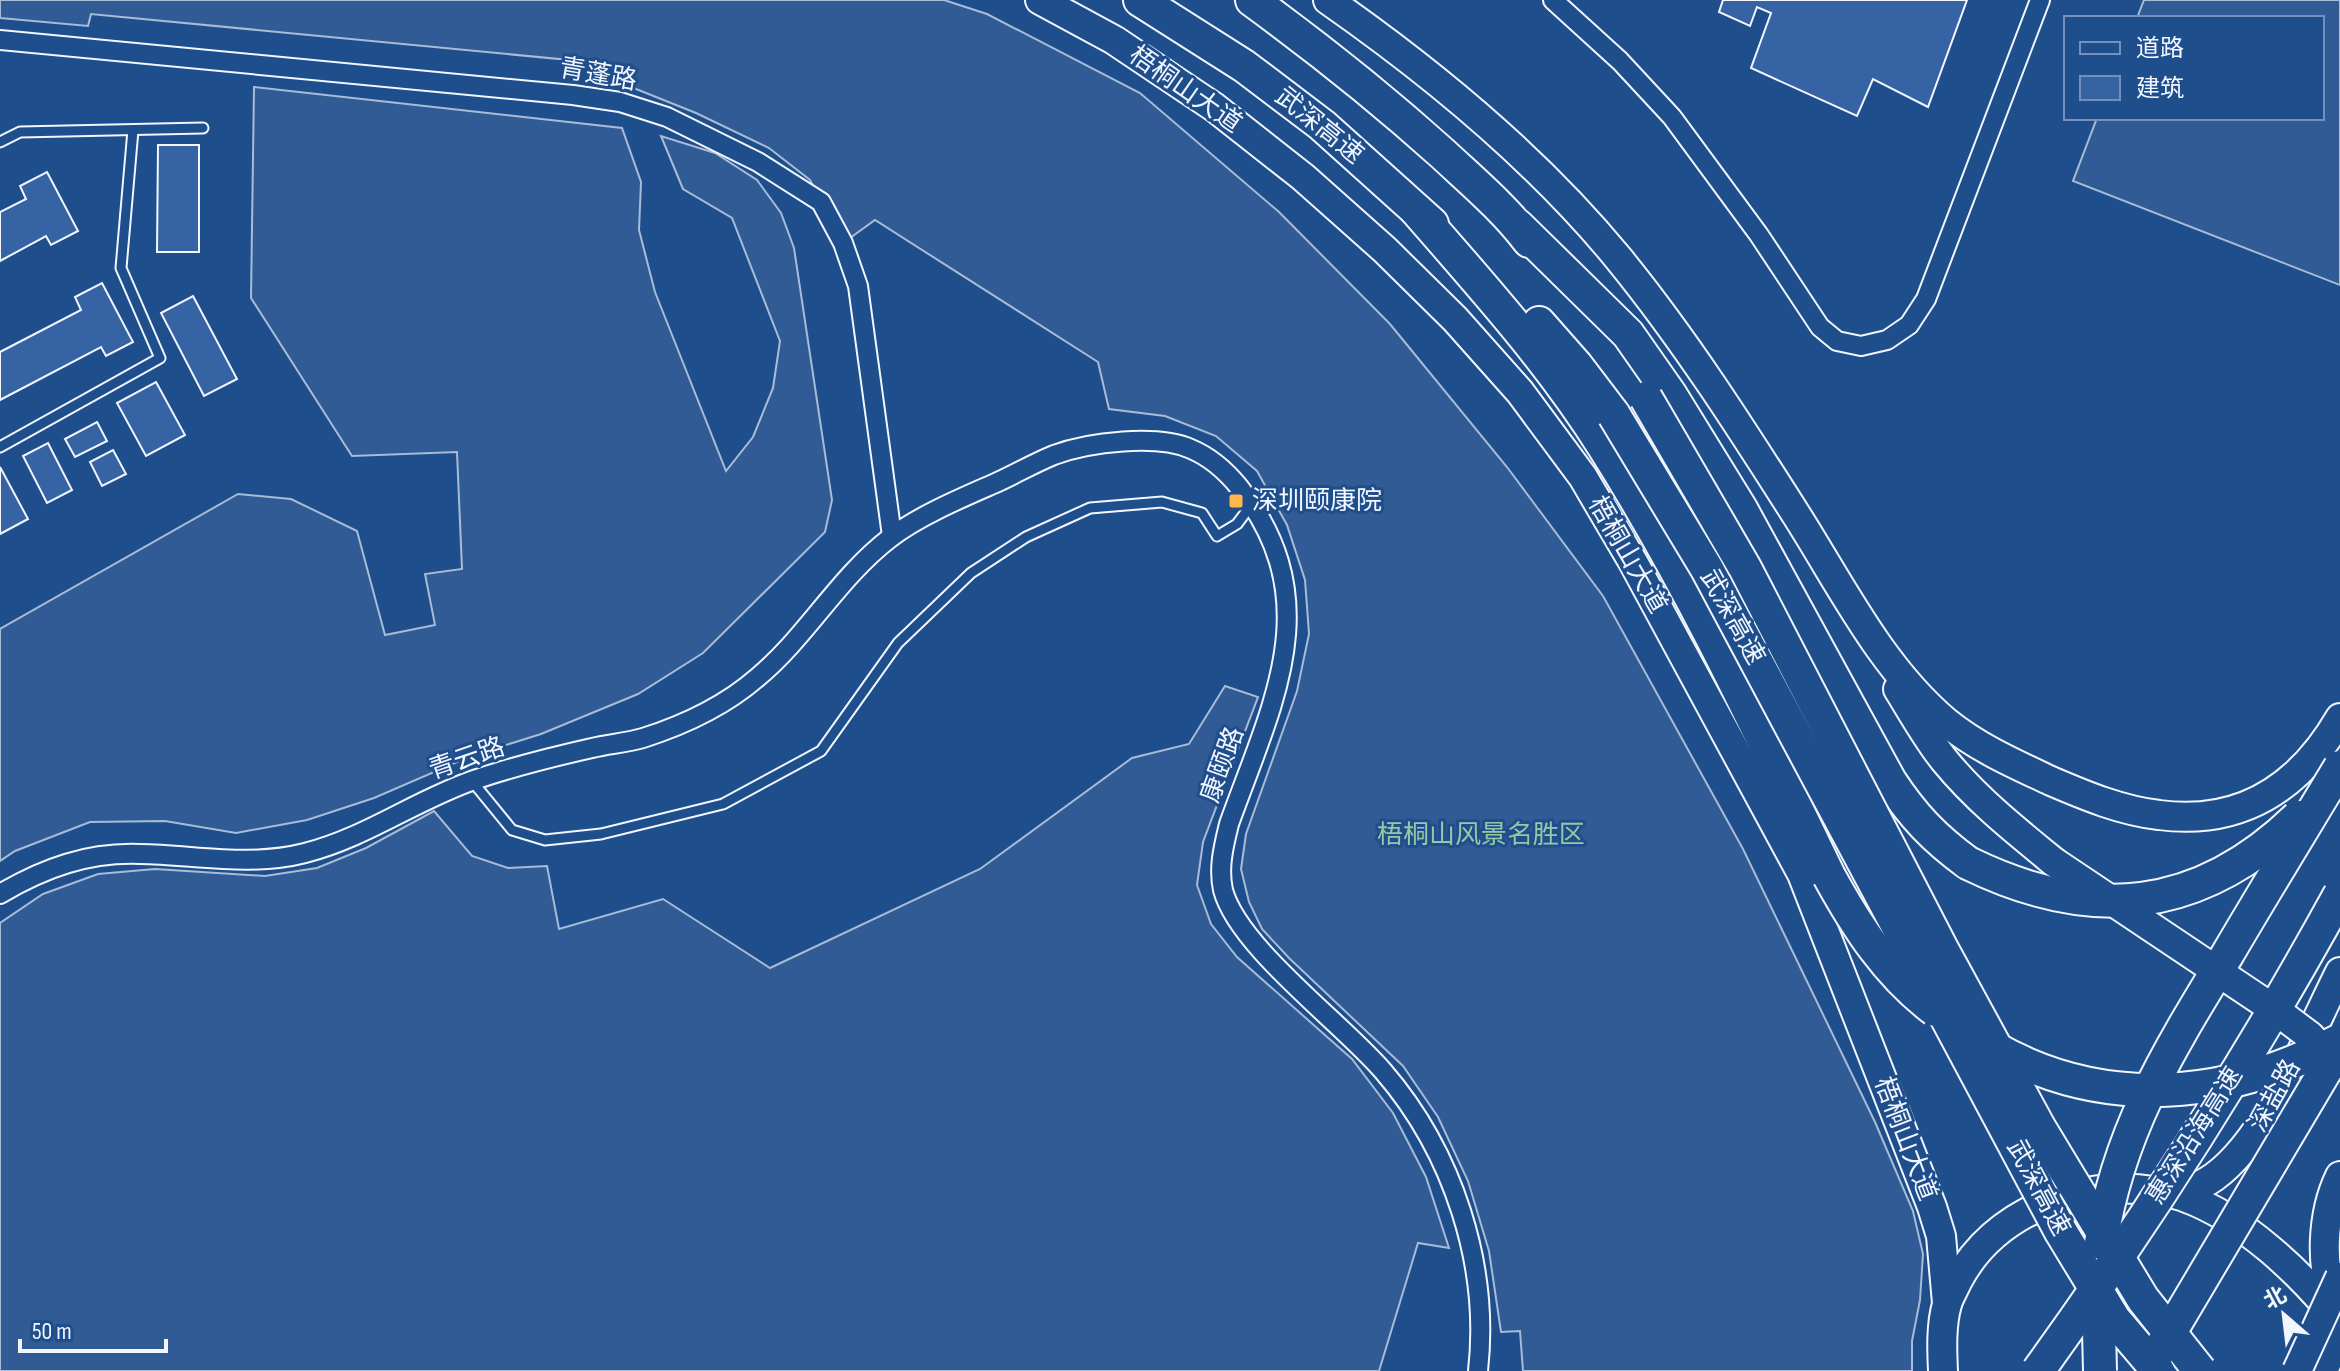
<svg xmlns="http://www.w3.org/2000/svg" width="2340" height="1371" font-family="'Sofia Sans Condensed','Noto Sans SC',sans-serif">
  <rect width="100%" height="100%" fill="#1f4e8c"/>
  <g fill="#305b95" stroke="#a8bbd7" stroke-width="2">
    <polygon points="0,0 944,0 987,14 1140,93 1279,212 1390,324 1507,467 1603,596 1743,849 1875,1122 1913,1211 1923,1254 1920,1300 1912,1341 1912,1371 1523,1371 1520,1331 1501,1332 1489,1251 1468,1181 1438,1117 1403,1066 1289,958 1262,929 1249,902 1241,869 1246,834 1297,691 1309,634 1305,580 1287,525 1257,471 1216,436 1165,416 1109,409 1098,362 875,220 843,243 810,180 769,148 696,113 621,83 621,65 91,14 88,26 0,18"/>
    <polygon points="2144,0 2340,0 2340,285 2073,181 2097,118 2322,118 2322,18 2137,18"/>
    <polygon points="254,87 622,128 641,182 639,230 655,292 726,471 753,437 773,388 780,341 732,218 683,189 661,136 715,153 757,180 781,213 794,248 832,500 825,532 703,653 638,694 541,734 471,756 374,798 307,820 236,833 165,821 90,822 15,851 0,861 0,629 238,494 291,499 357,531 385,635 435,625 425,574 462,569 457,452 352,456 251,298"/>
    <polygon points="1225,686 1258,697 1203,842 1197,885 1211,924 1237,957 1352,1059 1393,1113 1426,1177 1449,1248 1418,1243 1379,1371 0,1371 0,923 43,894 98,874 155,869 265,876 317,868 366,848 434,811 472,856 508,868 547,866 559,929 663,899 770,968 980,869 1132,758 1189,744"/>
  </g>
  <g fill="#3563a3" stroke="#f2f6ff" stroke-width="2">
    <polygon points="1723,0 1967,0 1928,107 1873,79 1857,116 1751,68 1771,13 1757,7 1750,26 1719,12"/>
    <polygon points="158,145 199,145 199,252 157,252"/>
    <polygon points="47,172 78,231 51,245 46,236 0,261 0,212 26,199 20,186"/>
    <polygon points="102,283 133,342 106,356 101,347 0,400 0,352 81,310 75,297"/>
    <polygon points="193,296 237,379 204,396 161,313"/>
    <polygon points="156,382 185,435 146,456 117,403"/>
    <polygon points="97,422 107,441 75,457 65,439"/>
    <polygon points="48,443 72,490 47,503 23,456"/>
    <polygon points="113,450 126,474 102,486 90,462"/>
    <polygon points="0,467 28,519 0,534"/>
  </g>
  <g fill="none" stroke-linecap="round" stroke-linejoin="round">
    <g stroke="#f2f6ff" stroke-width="13">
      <g id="service">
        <polyline points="0,142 20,132 203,128"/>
        <polyline points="0,447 160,358 121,268 133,130"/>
        <polyline points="472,781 512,830 545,840 601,834 723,804 821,751 898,643 971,573 1026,537 1090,508 1162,502 1202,513 1217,536 1237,524 1252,504"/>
      </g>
    </g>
    <g stroke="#f2f6ff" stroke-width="22">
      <g id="minor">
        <polyline points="1553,0 1620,61 1672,117 1759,235 1820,327 1837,341 1861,346 1887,340 1909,325 1926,299 2040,0"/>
        <polyline points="0,40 573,95 620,102 667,117 758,162 821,202 843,243 858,286 892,536"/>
        <path d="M0 894C44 868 88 852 140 854 196 855 251 867 305 853 365 838 416 800 474 780 512 767 552 757 592 748 608 744 626 743 643 738 684 725 726 705 758 677 807 636 838 578 890 538 917 517 959 499 991 485 1012 476 1032 464 1054 455 1089 442 1157 434 1191 449 1210 457 1226 471 1239 487 1329 601 1272 704 1229 824 1224 845 1218 867 1223 890 1238 947 1342 1023 1383 1071 1453 1152 1490 1265 1478 1371"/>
      </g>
    </g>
    <g stroke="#f2f6ff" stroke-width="32">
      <g id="primary">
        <polyline points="1040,0 1114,40 1214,107 1303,177 1385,250 1455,319 1520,392 1583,477 1633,562 1802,874 1932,1207 1941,1236 1947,1303"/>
        <path d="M1328 0C1434 74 1537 159 1619 259 1685 340 1741 428 1797 516 1842 587 1881 667 1946 722 1978 748 2015 764 2051 781 2086 796 2122 811 2159 815 2241 826 2300 787 2340 718"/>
        <path d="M1898 689C1913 713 1927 739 1945 761 1977 800 2016 831 2054 862"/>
        <path d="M2181 1195C2192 1190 2204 1184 2214 1177 2269 1137 2309 1033 2340 972"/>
        <path d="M2336 1306C2319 1268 2322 1213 2340 1176"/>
        <path d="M1943 1371C1942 1350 1941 1325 1947 1304 1949 1297 1954 1289 1957 1282 1993 1212 2079 1179 2154 1191 2164 1193 2175 1193 2184 1197 2243 1218 2301 1273 2339 1321"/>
      </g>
    </g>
    <g stroke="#f2f6ff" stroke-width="36">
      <g id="motorway">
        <polyline points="1140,0 1244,66 1322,125 1432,224"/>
        <path d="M1252 0C1318 48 1382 99 1443 154 1473 182 1505 209 1529 241"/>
        <path d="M1416 210C1482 286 1550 361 1604 447 1690 583 1759 731 1829 876"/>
        <path d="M1518 226 1628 334 1670 394 1741 509 1890 781C1913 816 1934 838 1968 863"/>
        <polyline points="1539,323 1576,365 1614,415"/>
        <polyline points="2321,1371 2340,1325"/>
      </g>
    </g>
    <use href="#service" stroke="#1f4e8c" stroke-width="9"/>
    <use href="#minor" stroke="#1f4e8c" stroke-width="18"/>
    <use href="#primary" stroke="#1f4e8c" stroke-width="28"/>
    <use href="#motorway" stroke="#1f4e8c" stroke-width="32"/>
    <g stroke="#f2f6ff" stroke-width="32" stroke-linecap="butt">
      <g id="primary-bridge">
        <polyline points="2054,862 2278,1012 2310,1036 2335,1064"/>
        <polyline points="2297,1371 2340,1277"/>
      </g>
    </g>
    <g stroke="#f2f6ff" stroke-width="36" stroke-linecap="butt">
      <g id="motorway-bridge">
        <polyline points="1646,398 1745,568 1942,949 2039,1127 2143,1299 2200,1371"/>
        <polyline points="1614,415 1707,569 2061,1232 2114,1319 2158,1371"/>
        <path d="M1968 863C2091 923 2198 914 2298 817"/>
        <path d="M1829 876C1857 927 1888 975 1935 1010"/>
        <path d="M1994 1048C2105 1111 2230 1099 2340 1040"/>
        <path d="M2101 1243C2118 1131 2169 1050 2227 955 2264 892 2302 830 2340 767"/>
        <polyline points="2098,1290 2100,1371"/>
        <polyline points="2159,1351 2340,1046"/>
        <path d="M2038 1371C2148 1219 2250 1058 2340 894"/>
      </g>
    </g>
    <use href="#primary-bridge" stroke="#1f4e8c" stroke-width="28"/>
    <use href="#motorway-bridge" stroke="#1f4e8c" stroke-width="32"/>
  </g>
  <rect fill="#ffb74d" stroke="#1f4e8c" stroke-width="3" x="1228" y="493" width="16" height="16" rx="4"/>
  <g text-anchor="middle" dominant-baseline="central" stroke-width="6" stroke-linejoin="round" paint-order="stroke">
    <g font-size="26" fill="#f2f6ff" stroke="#1f4e8c">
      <text transform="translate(598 75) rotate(10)">青蓬路</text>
      <text transform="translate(1185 90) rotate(35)">梧桐山大道</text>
      <text transform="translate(1319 126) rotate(39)">武深高速</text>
      <text transform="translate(1627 555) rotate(60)">梧桐山大道</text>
      <text transform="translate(1732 617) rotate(61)">武深高速</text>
      <text transform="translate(467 759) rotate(-19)">青云路</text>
      <text transform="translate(1223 765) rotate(-70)">康颐路</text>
      <text transform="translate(2275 1096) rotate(-61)">深盐路</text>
      <text transform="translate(2195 1136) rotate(-58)">惠深沿海高速</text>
      <text transform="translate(1905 1139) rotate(69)">梧桐山大道</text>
      <text transform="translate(2038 1188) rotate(62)">武深高速</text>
    </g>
    <g font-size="26" fill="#f2f6ff" stroke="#1f4e8c" text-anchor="start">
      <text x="1252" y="501">深圳颐康院</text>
    </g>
    <g font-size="26" fill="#97c8a6" stroke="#1f4e8c">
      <text x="1481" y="835">梧桐山风景名胜区</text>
    </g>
  </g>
  <rect x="2064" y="16" width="260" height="104" fill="#1f4e8c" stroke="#7391ba" stroke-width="2"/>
  <rect x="2080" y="42" width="40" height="12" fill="#1f4e8c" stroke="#7391ba" stroke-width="2"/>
  <text x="2136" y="56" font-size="24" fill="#f2f6ff">道路</text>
  <rect x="2080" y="76" width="40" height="24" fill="#3563a3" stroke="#7391ba" stroke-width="2"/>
  <text x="2136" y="96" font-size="24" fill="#f2f6ff">建筑</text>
  <g transform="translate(2284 1315) rotate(332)" stroke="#1f4e8c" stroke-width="6" paint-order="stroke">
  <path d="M0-6L14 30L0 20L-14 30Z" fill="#f2f6ff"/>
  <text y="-12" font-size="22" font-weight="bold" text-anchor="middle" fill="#f2f6ff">北</text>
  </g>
  <path d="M20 1339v12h146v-12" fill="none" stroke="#f2f6ff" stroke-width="4"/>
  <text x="32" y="1339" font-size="24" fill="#f2f6ff" stroke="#1f4e8c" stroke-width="6" paint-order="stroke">50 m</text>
</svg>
